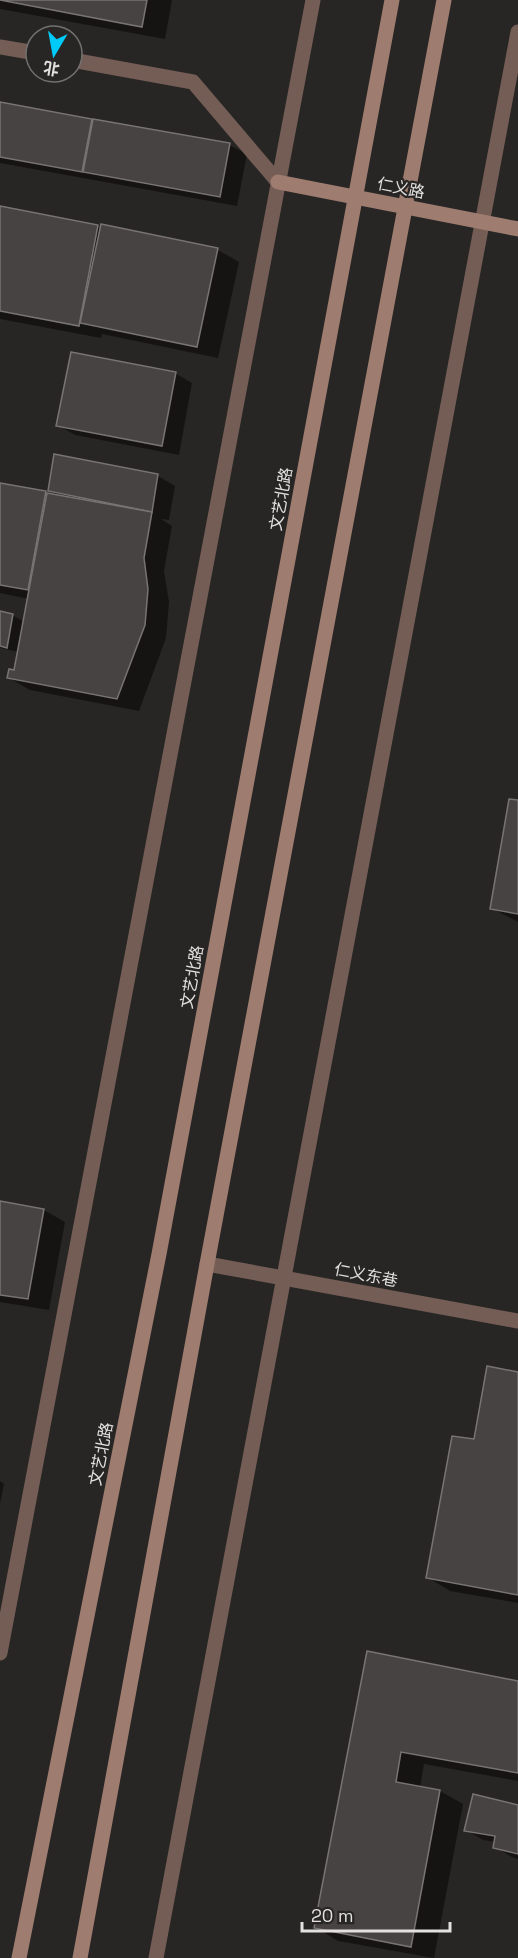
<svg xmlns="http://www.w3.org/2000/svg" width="518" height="1958" font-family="'Space Grotesk','Noto Sans SC',sans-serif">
  <rect width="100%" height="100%" fill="#282625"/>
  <g fill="#0007">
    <polygon points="0,0 172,0 165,39 0,9"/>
    <polygon points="0,104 229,145 247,154 237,206 0,163"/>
    <polygon points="0,208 101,228 102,225 218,250 239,262 218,358 102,334 101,338 0,319"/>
    <polygon points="175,373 192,383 179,455 75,435 58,425"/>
    <polygon points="55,456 158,476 175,486 169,520 161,519 172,526 164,571 169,602 166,638 139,711 30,690 9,678 15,671 19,652 0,648 0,612 12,615 25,622 29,599 0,593 0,484 59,496 49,491"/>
    <polygon points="518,801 518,922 491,908"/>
    <polygon points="0,1203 44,1210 65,1222 49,1310 0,1302"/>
    <polygon points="518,1373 518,1603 450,1591 427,1577 476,1441"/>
    <polygon points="0,1481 4,1484 0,1504"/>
    <polygon points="368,1653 518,1682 518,1781 424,1764 420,1788 440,1791 463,1804 434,1958 338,1941 315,1927"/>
    <polygon points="518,1806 518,1859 512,1857 495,1847 495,1842 483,1840 466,1830"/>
  </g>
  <g fill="#464342" stroke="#777472" stroke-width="1.5">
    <polygon points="0,0 147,0 142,27"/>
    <polygon points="0,102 92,119 82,172 0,157"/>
    <polygon points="93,119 230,143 220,197 83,172"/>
    <polygon points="0,206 98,225 79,326 0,311"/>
    <polygon points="101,224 218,248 197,347 80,323"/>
    <polygon points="71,352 176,372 162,446 56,426"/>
    <polygon points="54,454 158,474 152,512 48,491"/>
    <polygon points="0,483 46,491 28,590 0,585"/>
    <polygon points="47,493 152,512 144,558 148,589 145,625 117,699 7,678 9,669 14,670"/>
    <polygon points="0,611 13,614 7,648 0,646"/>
    <polygon points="509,799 518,800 518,914 490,909"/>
    <polygon points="0,1201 44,1209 28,1299 0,1295"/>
    <polygon points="487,1366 518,1372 518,1595 426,1578 452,1436 474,1439"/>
    <polygon points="367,1651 518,1681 518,1773 401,1752 396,1782 440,1790 411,1947 314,1928"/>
    <polygon points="473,1794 518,1805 518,1854 493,1848 495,1836 464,1831"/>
  </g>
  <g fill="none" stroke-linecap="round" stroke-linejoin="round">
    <g stroke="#735d55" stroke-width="15">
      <polyline points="0,47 36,53"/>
      <polyline points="72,60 193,82 278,182"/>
      <polyline points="207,1264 518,1321"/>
      <polyline points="0,1653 313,0"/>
      <polyline points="156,1958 518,32"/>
    </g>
    <g stroke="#9e7c6f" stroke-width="15">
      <polyline points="278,182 518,229"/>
      <polyline points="19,1958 159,1254 392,0"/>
      <polyline points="80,1958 207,1264 444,0"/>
    </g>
  </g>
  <g text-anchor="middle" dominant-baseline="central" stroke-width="4.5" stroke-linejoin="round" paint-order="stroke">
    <g font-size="16" fill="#e3e1e0" stroke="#282625">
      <text transform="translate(401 188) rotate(11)">仁义路</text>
      <text transform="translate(281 499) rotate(-80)">文艺北路</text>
      <text transform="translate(192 977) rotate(-80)">文艺北路</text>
      <text transform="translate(366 1275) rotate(11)">仁义东巷</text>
      <text transform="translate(101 1454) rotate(-79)">文艺北路</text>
    </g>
  </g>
  <g transform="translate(54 54) rotate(190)"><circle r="28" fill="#282625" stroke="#737170" stroke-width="1.5"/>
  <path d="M0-4.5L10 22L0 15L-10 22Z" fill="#00cbf8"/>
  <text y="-9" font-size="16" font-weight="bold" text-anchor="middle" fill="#e3e1e0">北</text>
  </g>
  <path d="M302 1922v9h148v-9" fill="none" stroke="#e3e1e0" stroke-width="3"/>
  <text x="311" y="1922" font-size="18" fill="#e3e1e0" stroke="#282625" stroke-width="4.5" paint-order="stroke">20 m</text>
</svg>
